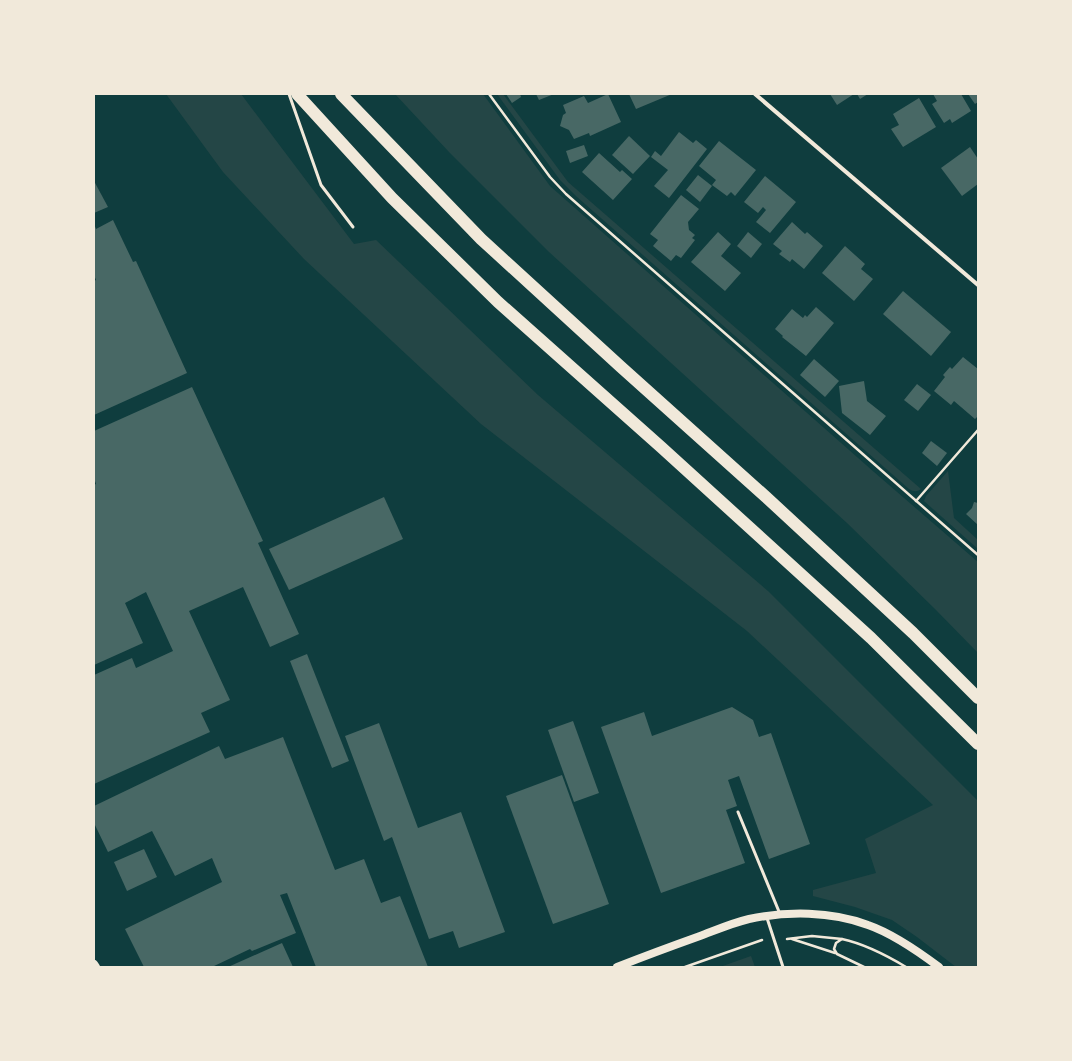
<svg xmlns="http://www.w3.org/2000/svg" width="1072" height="1061" font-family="'Alegreya Sans',sans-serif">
  <rect width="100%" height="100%" fill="#0f3d3e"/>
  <g fill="#244646">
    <polygon points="166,94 241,94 354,244 376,240 538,395 768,591 978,801 978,967 956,967 917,937 892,920 855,907 813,896 813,890 876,873 865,839 933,805 747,631 481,424 304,259 223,172"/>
    <polygon points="395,94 483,94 550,186 874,472 978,562 978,653 936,610 847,523 549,252 449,152"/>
    <path d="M497 94H503L568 182 921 489C917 492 914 492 909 489L577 197 560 180Z"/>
    <polygon points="948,471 954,518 978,540 978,549 924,501 926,496"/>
    <polygon points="751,956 755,967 720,967"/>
  </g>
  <g fill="#486865">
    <polygon points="506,94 520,94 521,97 512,103"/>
    <polygon points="536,94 554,94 539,100"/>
    <polygon points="608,94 621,122 590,136 589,133 574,139 569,130 560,126 563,115 566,113 563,105 584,96 588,103"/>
    <polygon points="629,94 672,94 636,109"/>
    <polygon points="830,94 854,94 837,105"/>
    <polygon points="857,94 868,94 860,99"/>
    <polygon points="933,94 961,94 971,111 952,123 950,119 944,123 932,104 937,101"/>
    <polygon points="968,94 978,94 978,102 975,104"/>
    <polygon points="919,98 936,127 903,147 891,129 899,125 893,114"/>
    <polygon points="679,132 693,143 696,140 707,149 669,198 654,186 668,170 651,157 655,151 661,156"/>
    <polygon points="629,136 650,156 633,174 612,155"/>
    <polygon points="719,141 756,170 735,196 731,192 727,196 712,185 716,180 699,166"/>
    <polygon points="584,145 588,156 570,163 566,151"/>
    <polygon points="970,147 978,159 978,184 962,196 941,168"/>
    <polygon points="599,153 620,172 622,170 632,179 613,200 582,172"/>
    <polygon points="698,175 712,186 700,202 686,190"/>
    <polygon points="765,176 796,202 770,233 756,222 766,210 763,207 758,213 744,202"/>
    <polygon points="94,181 108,207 94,213"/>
    <polygon points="681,195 699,209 688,222 689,230 695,235 692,238 695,240 681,258 676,255 671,261 653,246 658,240 650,234"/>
    <polygon points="113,220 133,262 136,261 187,373 94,415 94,281 96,280 94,275 94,224 96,229"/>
    <polygon points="792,222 805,234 807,232 823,246 804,269 792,259 790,262 779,254 782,251 773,244"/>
    <polygon points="718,232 731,244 721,256 741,273 725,291 691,262"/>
    <polygon points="748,232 762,244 751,258 737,246"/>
    <polygon points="845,246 865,264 861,269 873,279 854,301 822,273"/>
    <polygon points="903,291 951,332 931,356 883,314"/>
    <polygon points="816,307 834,323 806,356 782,337 783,336 775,329 792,309 803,318 805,315 807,317"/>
    <polygon points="963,357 978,369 978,416 975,419 954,401 951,405 934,391 945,377 943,375 950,367 952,369"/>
    <polygon points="814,359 839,381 825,397 800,375"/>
    <polygon points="864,381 867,401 886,416 870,435 842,413 839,386"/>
    <polygon points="917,384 931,395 918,411 904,400"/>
    <polygon points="192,387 263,541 258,543 299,634 270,647 243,587 189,611 230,700 201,713 210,732 94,784 94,675 132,658 136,668 173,651 146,592 125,603 143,643 94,665 94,485 96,484 94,478 94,431"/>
    <polygon points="931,441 947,453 937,466 922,453"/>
    <polygon points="384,497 403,539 289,590 269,549"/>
    <polygon points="974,502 978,503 978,525 966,514 972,508"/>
    <polygon points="307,654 349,761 332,768 290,661"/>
    <polygon points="732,707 753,720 759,737 771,733 810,844 769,859 739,776 728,780 737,806 726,810 745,863 661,893 601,727 644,712 652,736"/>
    <polygon points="573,721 599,793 574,802 548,730"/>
    <polygon points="379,723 418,828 461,812 505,932 459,948 453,931 429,939 392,837 384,841 345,736"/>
    <polygon points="283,737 335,870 364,859 381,903 400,896 428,967 316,967 287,893 280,895 296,933 252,951 250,949 212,967 144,967 125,929 222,882 212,858 175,876 152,831 108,852 94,823 94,806 219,746 225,759"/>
    <polygon points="562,775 609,904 553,924 506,796"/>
    <polygon points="144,849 157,877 127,891 114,862"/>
    <polygon points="282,943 293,967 228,967"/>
  </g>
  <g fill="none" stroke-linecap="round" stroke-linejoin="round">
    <g stroke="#f1e9da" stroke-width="2.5">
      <polyline points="489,94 550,177 566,194 978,555"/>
      <polyline points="916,501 978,430"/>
      <polyline points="787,939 812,936 842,939"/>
      <polyline points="792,939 835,953"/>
      <polyline points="685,967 762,940"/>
      <path d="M864 967 837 954 834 949 836 943 842 939C865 944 886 955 906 967"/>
    </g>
    <g stroke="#f1e9da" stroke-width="3">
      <polyline points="289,94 321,185 353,227"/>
      <polyline points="738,812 780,914"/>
      <polyline points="767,918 783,967"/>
    </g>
    <polyline stroke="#f1e9da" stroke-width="4" points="755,94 978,285"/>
    <g stroke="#f1e9da" stroke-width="8">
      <polyline points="94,964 96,967"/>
      <path d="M617 967C645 956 672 946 700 936 716 930 732 923 749 919 787 911 831 911 868 925 891 933 919 952 939 967"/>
    </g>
    <g stroke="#f1e9da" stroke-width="12">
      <polyline points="297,94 392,198 498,302 661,447 871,638 978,744"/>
      <polyline points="341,94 481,239 621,367 766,497 913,633 978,698"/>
    </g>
  </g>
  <rect width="1072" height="1061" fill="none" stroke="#f1e9da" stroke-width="190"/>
</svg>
